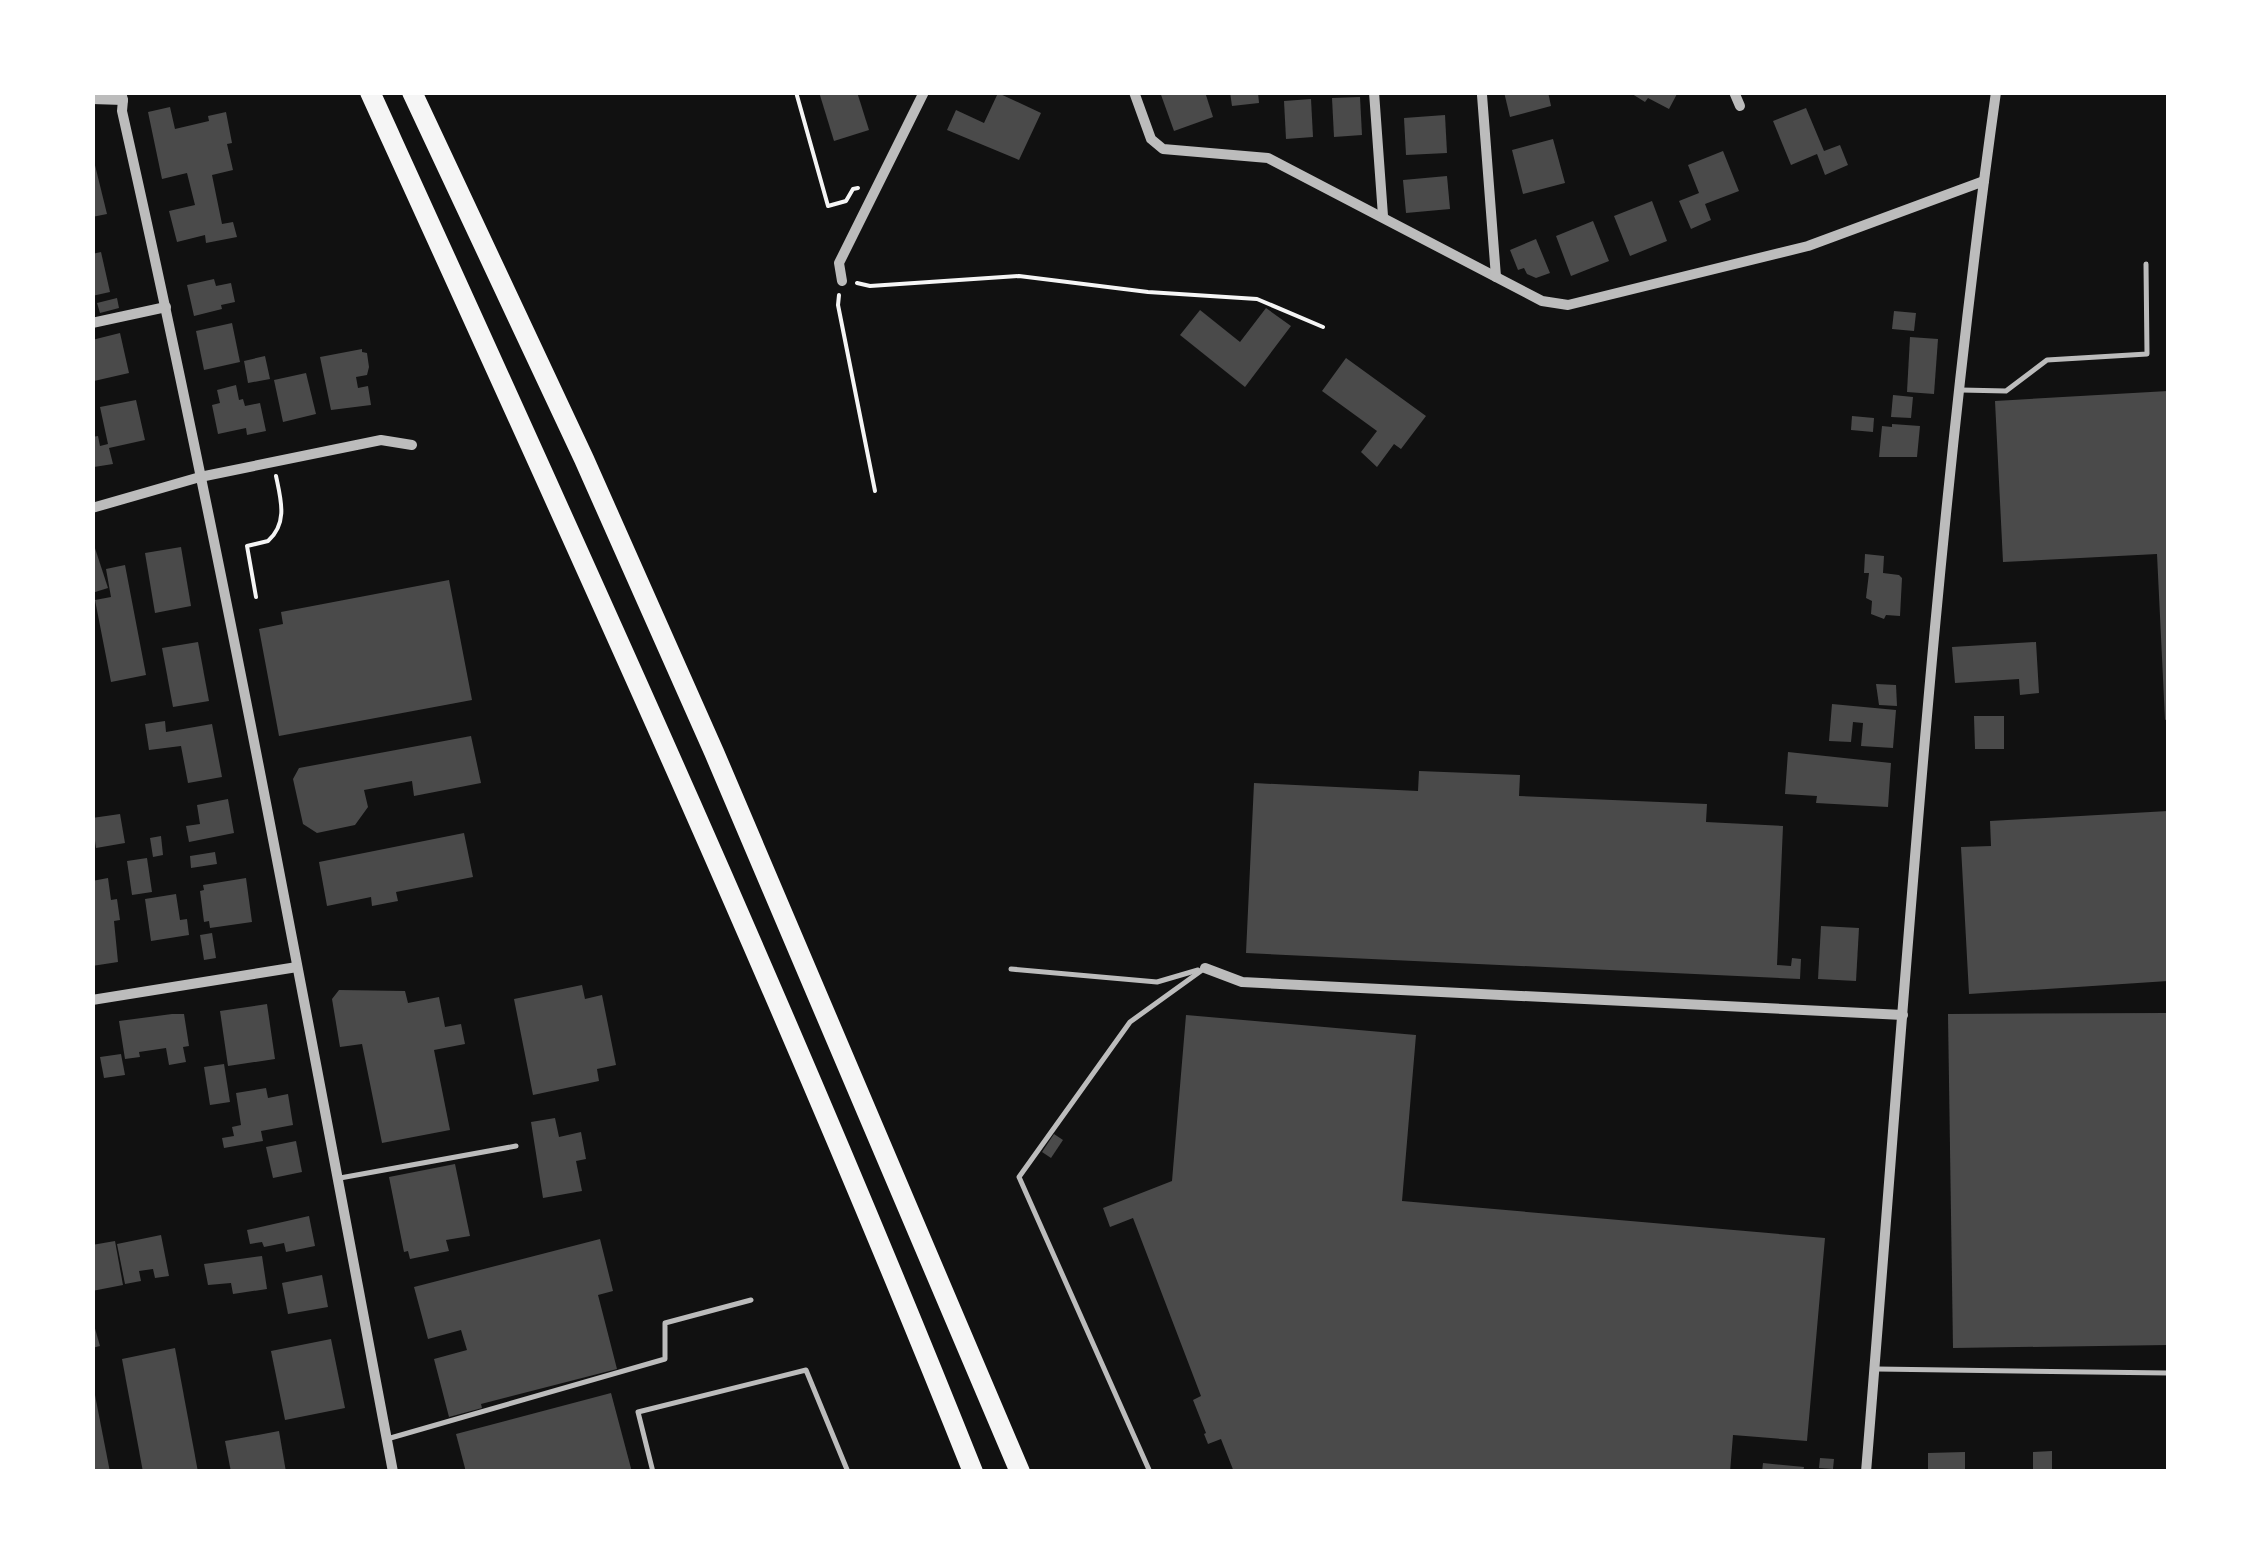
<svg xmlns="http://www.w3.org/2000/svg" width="2261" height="1564" font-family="Cabin,sans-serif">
  <rect width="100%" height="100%" fill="#111"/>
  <g fill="#4a4a4a">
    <polygon points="819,92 857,92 869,130 834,141"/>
    <polygon points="1160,92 1205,92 1213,117 1174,131"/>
    <polygon points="1230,92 1258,92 1259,103 1232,106"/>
    <polygon points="1504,92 1548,92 1551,106 1510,117"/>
    <polygon points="1629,92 1678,92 1669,109 1648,98 1645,102"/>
    <polygon points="998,93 1041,113 1019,160 947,130 956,110 984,123"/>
    <polygon points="1360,97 1362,135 1334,137 1332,98"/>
    <polygon points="1311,99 1313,137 1286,139 1284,101"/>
    <polygon points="170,107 175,129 209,121 208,116 226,112 232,143 227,144 233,170 212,175 222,224 233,222 237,237 206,243 205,235 177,242 169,211 195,205 187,173 162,179 148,112"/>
    <polygon points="1806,108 1824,151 1840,145 1848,165 1825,175 1817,154 1791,165 1773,121"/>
    <polygon points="1445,115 1447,153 1406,155 1404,118"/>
    <polygon points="1553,139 1565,183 1523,194 1512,150"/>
    <polygon points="1723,151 1739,191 1705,204 1711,220 1691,229 1679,201 1699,193 1688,165"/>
    <polygon points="92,153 107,214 92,217"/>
    <polygon points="1447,176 1450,209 1406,213 1403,180"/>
    <polygon points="1652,201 1667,241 1630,256 1614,216"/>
    <polygon points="1593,221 1609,261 1571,276 1556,236"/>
    <polygon points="1536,239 1550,273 1536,278 1527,274 1524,268 1518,270 1510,250"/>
    <polygon points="101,252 110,292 92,296 92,254"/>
    <polygon points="214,279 216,286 231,283 235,302 221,305 222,309 194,316 187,285"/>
    <polygon points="117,298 119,308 100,313 97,303"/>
    <polygon points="1266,308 1291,326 1245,387 1180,335 1200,310 1240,342"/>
    <polygon points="1894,311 1916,313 1914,331 1892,329"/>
    <polygon points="232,323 240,362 204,370 196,331"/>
    <polygon points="120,333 129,373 94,381 92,340"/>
    <polygon points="1910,337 1938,339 1934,394 1907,392"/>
    <polygon points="362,349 362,352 367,353 369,367 367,375 356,377 358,388 368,386 371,405 331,410 320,357"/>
    <polygon points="265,356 270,379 248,383 244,361"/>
    <polygon points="1346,358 1426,416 1401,449 1394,444 1377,467 1361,452 1377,431 1322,391"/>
    <polygon points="306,373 316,414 283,422 274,380"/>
    <polygon points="236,385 239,400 243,399 245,406 260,403 266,431 247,435 246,428 218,434 212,405 220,403 217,390"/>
    <polygon points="2168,391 2168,719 2165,720 2157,554 2003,562 1995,401"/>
    <polygon points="1893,395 1913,397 1911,418 1891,417"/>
    <polygon points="136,400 145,440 109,448 113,464 94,467 92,437 98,436 100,446 108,444 100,407"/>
    <polygon points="1852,416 1874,418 1873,432 1851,430"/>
    <polygon points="1892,424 1920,426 1917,457 1879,457 1882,426 1892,427"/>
    <polygon points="92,539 108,588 92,593"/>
    <polygon points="181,547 191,606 155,613 145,553"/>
    <polygon points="1865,554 1884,556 1883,573 1899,575 1902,578 1900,616 1886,615 1884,619 1871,614 1872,601 1866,598 1869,573 1864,573"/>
    <polygon points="125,565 146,675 111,682 95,600 111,597 106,569"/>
    <polygon points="449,580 472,700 279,736 259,629 283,624 281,612"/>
    <polygon points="198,642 209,701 173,707 162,648"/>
    <polygon points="2036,642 2039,693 2020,695 2019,679 1955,683 1952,647"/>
    <polygon points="1876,684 1896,685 1897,706 1879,705"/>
    <polygon points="1832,704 1896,710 1893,748 1861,746 1863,723 1853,722 1851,742 1829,741"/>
    <polygon points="1974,716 2004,716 2004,749 1975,749"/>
    <polygon points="165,721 166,732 212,724 222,777 188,783 181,746 149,750 145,724"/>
    <polygon points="471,736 481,783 414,796 412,781 364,790 368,807 355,825 317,833 303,824 293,779 299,768"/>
    <polygon points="1788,752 1891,763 1888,807 1816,803 1817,796 1785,794"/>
    <polygon points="1419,771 1520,775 1519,796 1707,804 1706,822 1783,826 1777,965 1791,966 1792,958 1801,959 1800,979 1246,953 1254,783 1418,791"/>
    <polygon points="228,799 234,833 189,842 186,826 200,824 197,805"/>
    <polygon points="2168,811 2168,981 1969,994 1961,847 1991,846 1990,821"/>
    <polygon points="120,814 125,843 96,848 92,818"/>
    <polygon points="464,833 473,877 396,892 398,901 372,906 371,897 327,906 319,862"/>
    <polygon points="161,836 163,855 153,857 150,838"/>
    <polygon points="215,852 217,864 191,868 190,856"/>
    <polygon points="147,858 152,892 132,895 127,861"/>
    <polygon points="108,878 111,900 117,899 120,920 114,921 118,962 92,966 92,881"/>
    <polygon points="246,878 252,922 210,928 209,921 204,922 200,891 204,890 203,885"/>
    <polygon points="176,894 180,920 187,919 189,935 151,941 145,899"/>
    <polygon points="1821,926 1859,928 1856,981 1818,979"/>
    <polygon points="212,933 216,958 204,960 200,935"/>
    <polygon points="582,985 585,999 602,995 616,1065 597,1069 599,1081 533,1095 514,999"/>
    <polygon points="339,990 405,991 408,1003 439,997 445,1027 461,1024 465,1044 434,1050 450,1130 382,1143 362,1044 340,1047 332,999"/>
    <polygon points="267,1004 275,1059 228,1066 220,1011"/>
    <polygon points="2168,1013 2168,1345 1953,1348 1948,1014"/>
    <polygon points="172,1014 184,1014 189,1046 183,1047 186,1062 169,1065 166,1048 139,1052 140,1057 125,1059 119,1021"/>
    <polygon points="1186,1015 1416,1035 1402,1201 1825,1238 1807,1441 1733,1435 1730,1472 1234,1472 1221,1439 1208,1444 1204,1434 1206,1433 1193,1400 1201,1396 1133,1218 1110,1227 1103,1208 1172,1181"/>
    <polygon points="121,1054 125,1075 104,1078 100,1057"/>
    <polygon points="224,1064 230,1102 210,1105 204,1067"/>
    <polygon points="266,1088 268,1098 288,1094 293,1125 261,1131 263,1141 224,1148 222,1138 234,1136 232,1127 241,1125 236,1093"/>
    <polygon points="555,1118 559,1137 581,1132 586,1159 576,1161 582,1191 543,1198 531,1122"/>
    <polygon points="1054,1134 1063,1140 1051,1158 1042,1152"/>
    <polygon points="296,1141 302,1172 273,1178 266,1147"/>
    <polygon points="455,1164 470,1236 446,1240 449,1251 410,1259 408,1251 404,1252 389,1177"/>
    <polygon points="309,1216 315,1246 286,1252 284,1243 264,1247 262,1242 250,1244 247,1230"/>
    <polygon points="161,1235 169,1276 155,1278 153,1269 139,1271 141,1281 125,1284 117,1244"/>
    <polygon points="600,1239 613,1291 598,1295 617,1369 481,1404 482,1408 449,1417 434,1359 467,1350 461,1330 428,1339 414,1287"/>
    <polygon points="115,1241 123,1285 92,1291 92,1245"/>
    <polygon points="262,1256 267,1289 233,1294 231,1283 208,1285 204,1264"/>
    <polygon points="322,1275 328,1307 288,1314 282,1283"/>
    <polygon points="92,1318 100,1346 92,1348"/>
    <polygon points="331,1339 345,1408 285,1420 271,1351"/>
    <polygon points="175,1348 198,1472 143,1472 122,1359"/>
    <polygon points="92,1390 94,1390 110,1472 92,1472"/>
    <polygon points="611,1393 632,1472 466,1472 456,1434"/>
    <polygon points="279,1431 286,1472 231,1472 225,1441"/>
    <polygon points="2052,1451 2052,1472 2033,1472 2033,1452"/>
    <polygon points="1965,1452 1965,1472 1928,1472 1928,1453"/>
    <polygon points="1820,1458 1834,1459 1833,1469 1819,1468"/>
    <polygon points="1763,1463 1804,1467 1803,1472 1762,1472"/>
  </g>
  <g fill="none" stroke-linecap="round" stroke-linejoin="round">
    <g stroke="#f5f5f5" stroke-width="4">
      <polyline points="796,92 828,206 846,201 853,189 858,188"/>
      <polyline points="857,283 870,286 1019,276 1148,292 1257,299 1323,327"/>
      <polyline points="839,295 838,305 875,491"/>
      <path d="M256 597 247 546 268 541C288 523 281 500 276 476"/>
    </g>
    <g stroke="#bcbcbc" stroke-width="5">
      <polyline points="1961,390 2006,391 2047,360 2147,354 2146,264"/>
      <polyline points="1011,969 1157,982 1198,970"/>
      <polyline points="340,1178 516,1146"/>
      <polyline points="1877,1369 2168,1373"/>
      <polyline points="387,1439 665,1359 665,1323 751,1300"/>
      <polyline points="653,1472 638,1412 806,1370 848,1472"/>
      <polyline points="1150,1472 1019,1177 1130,1022 1205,968"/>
    </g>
    <g stroke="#bcbcbc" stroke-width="10">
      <path d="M121 92 123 100 122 111C224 562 307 1017 393 1472"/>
      <polyline points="1134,92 1151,139 1163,149 1268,158 1542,301 1568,305 1808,246 1984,181"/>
      <polyline points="1374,92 1383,216"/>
      <polyline points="1734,92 1740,106"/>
      <polyline points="1482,95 1496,277"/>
      <polyline points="92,99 123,100"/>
      <polyline points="842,281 839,263 924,92"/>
      <polyline points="92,323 166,307"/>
      <polyline points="92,508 200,477 381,440 412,445"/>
      <polyline points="1205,968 1242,982 1903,1015"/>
      <polyline points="92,1000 297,967"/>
      <path d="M1866 1472C1904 1012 1932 549 1996 92"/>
    </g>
    <g stroke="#f5f5f5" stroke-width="20">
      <path d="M370 92C578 549 787 1006 973 1472"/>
      <polyline points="412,92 584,459 714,752 1020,1472"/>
    </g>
  </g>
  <rect width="2261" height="1564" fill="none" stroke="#ffffff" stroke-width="190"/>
</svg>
